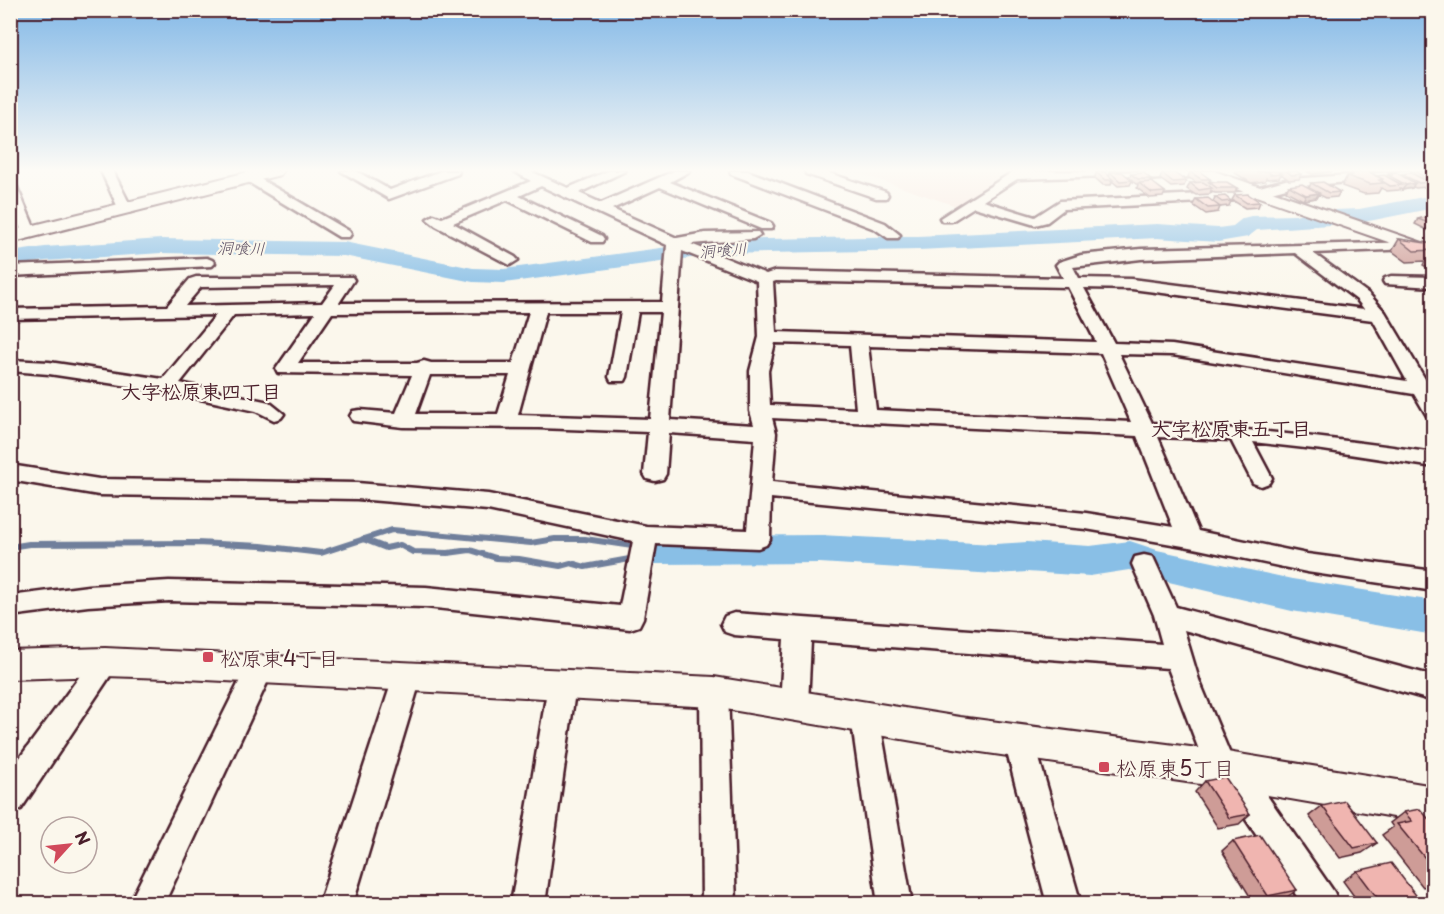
<svg xmlns="http://www.w3.org/2000/svg" width="1444" height="914" font-family="'Playpen Sans','Klee One',sans-serif">
  <rect width="100%" height="100%" fill="#fbf7ec"/>
  <filter id="ink" filterUnits="userSpaceOnUse"><feTurbulence type="fractalNoise" baseFrequency=".0167" numOctaves="2"/><feDisplacementMap in="SourceGraphic" scale="12" xChannelSelector="R" yChannelSelector="G"/><feConvolveMatrix kernelMatrix="1 2 1 2 8 2 1 2 1" color-interpolation-filters="sRGB"/></filter>
  <g filter="url(#ink)">
    <polygon fill="#f8e3da" points="853,171 1009,171 956,206"/>
    <g fill="none" stroke-linecap="round" stroke-linejoin="round">
      <g stroke="#707f9b" stroke-width="6">
        <polyline points="363,539 386,548 400,545 413,552 448,553 470,550 496,558 519,559 560,566 571,563 585,567 635,558"/>
        <polyline points="10,547 29,544 196,543 261,546 321,553 392,530 531,543 555,539 585,539 639,547"/>
      </g>
      <g fill="#89bfe6" fill-rule="evenodd">
        <polygon points="1434,195 1434,208 1359,223 1257,230 1248,237 1218,242 1157,238 918,250 720,254 504,283 473,282 344,256 161,253 45,261 10,266 10,252 45,247 161,239 344,242 473,268 504,269 720,240 918,236 1157,224 1218,228 1233,226 1243,218 1251,216 1295,215 1310,211 1359,209"/>
        <polygon points="820,535 995,544 1027,542 1090,546 1130,541 1157,550 1292,579 1434,601 1434,635 1292,611 1156,579 1129,570 1090,576 1027,572 995,574 820,563 656,564 643,560 637,550 643,540 656,536"/>
      </g>
      <g stroke="#4a1f2b" stroke-width="5">
        <g id="minor">
          <polygon points="101,171 113,171 132,209 130,212 120,212"/>
          <polygon points="341,171 356,171 390,190 441,171 459,171 458,174 389,199"/>
          <path d="M514 171H530L568 188 608 171H625L579 193 601 203 674 171H690L670 182 771 223 773 226 771 229H761L660 187 612 209 677 238 705 233 758 232 760 235 753 239 691 244 766 274 775 271 1063 278 1056 265 1059 262 1081 255 1141 249 1417 242 1419 245 1417 248 1412 249 1313 253 1369 294 1385 312 1434 394V418L1427 416 1414 394 1172 355 1119 354 1152 423C1247 428 1340 439 1434 453V467L1323 450 1253 442 1272 478 1269 483 1261 486 1253 483 1231 440 1158 437 1198 531 1307 554 1434 571V591L1307 572 1189 547 1086 529 771 498 770 539 766 545 758 548 656 544 643 618 639 626 630 629 426 607 169 601 88 606 10 616V596L88 586 169 581 426 587 620 606 633 541 488 510 357 499 99 495 10 480V465L99 479 357 483 488 494 646 526 747 530 755 439 669 433 666 474 663 479 655 481 647 479 644 474 648 432 539 428 403 427 353 421 350 416 353 411 360 410 396 413 412 375 278 373 276 369 315 313 234 315 180 383 269 402 284 414 281 418 274 420 256 411 168 392 49 374 10 371V360L49 362 163 379 216 315 10 319V309L167 306 190 279 196 277H352L354 280 339 303 662 302 667 245 541 186 519 196 602 236 604 239 602 242H592L507 200 453 223 515 257 518 260 510 265 436 226 427 219 434 215 442 218 531 181ZM682 251 757 281 759 337 750 371V411L754 425 670 420ZM1295 253 1357 300 1364 309 1132 279 1079 278 1073 267 1141 259ZM776 281 1068 287 1096 342 776 332 773 282ZM335 285 322 303 185 306 201 287ZM1084 288 1132 289 1373 320 1407 381 1172 345 1114 343ZM529 312 513 363H431L424 361 417 363H298L332 313ZM546 312H621L609 377 611 381H625L627 377 638 312H661L650 419 518 415ZM775 343 850 345 856 409 770 405 768 371ZM868 346 1101 353 1131 422 876 410ZM430 375H510L498 414H416ZM772 418 1137 436 1173 527 1086 513 772 482 776 433Z"/>
          <polygon points="730,171 748,171 885,223 900,235 898,238 888,238 875,229 731,174"/>
          <polygon points="805,171 823,171 886,192 888,195 886,198 876,198 806,174"/>
          <polygon points="1014,171 1210,172 1204,176 1144,180 1139,179 1138,175 1017,179 983,201 1035,217 1060,201 1241,192 1289,179 1410,171 1409,174 1384,179 1290,187 1241,200 1064,209 1047,222 1035,225 974,207 952,221 942,221 940,218"/>
          <polygon points="250,173 349,231 351,234 349,237 339,237 245,180 244,177"/>
          <polygon points="10,183 17,187 36,232 34,235 24,235 22,232 10,204"/>
          <polygon points="207,258 212,260 215,263 212,266 10,276 10,266"/>
          <polygon points="1391,276 1434,277 1434,287 1385,284 1383,281 1385,278"/>
          <polygon points="1144,555 1153,557 1176,607 1434,676 1434,701 1184,630 1199,680 1232,759 1257,781 1334,892 1339,904 1302,904 1235,803 1210,779 1168,668 811,641 808,704 804,713 794,717 784,713 780,704 784,639 734,635 725,632 721,624 725,616 734,613 1162,644 1154,615 1132,564 1135,557"/>
          <polygon points="105,650 114,654 118,662 114,670 21,809 10,813 10,771 96,654"/>
          <polygon points="259,658 269,662 273,670 164,904 129,904 249,662"/>
          <polygon points="407,666 417,669 421,678 353,904 319,904 393,678 397,669"/>
          <polygon points="562,673 572,676 576,685 545,904 511,904 548,685 552,676"/>
          <polygon points="714,680 724,683 728,692 736,904 702,904 700,692 704,683"/>
          <polygon points="865,704 875,708 879,717 912,904 878,904 851,717 855,708"/>
          <polygon points="1019,727 1029,731 1034,741 1081,904 1047,904 1004,741 1009,731"/>
        </g>
      </g>
      <g stroke="#4a1f2b" stroke-width="4">
        <g id="tertiary">
          <polygon points="1191,171 1214,171 1434,247 1434,258 1193,174"/>
          <polygon points="105,648 714,677 960,717 1221,751 1434,786 1434,824 1221,787 960,749 714,707 167,678 105,676 10,679 10,651"/>
        </g>
      </g>
      <g stroke="#4a1f2b" stroke-width="4">
        <polygon id="secondary" points="252,171 283,171 280,175 10,243 10,231"/>
      </g>
      <use href="#minor" fill="#fbf7ec" fill-rule="evenodd"/>
      <use href="#tertiary" fill="#fbf7ec" fill-rule="evenodd"/>
      <use href="#secondary" fill="#fbf7ec" fill-rule="evenodd"/>
    </g>
    <g fill="#ce9c97" stroke="#4a1f2b" stroke-width="1.5">
      <polygon points="1236,171 1296,171 1301,174 1299,179 1289,180 1281,174 1279,178 1268,179 1266,178 1265,181 1251,183 1235,173"/>
      <polygon points="1306,171 1332,171 1331,172 1312,174"/>
      <polygon points="1343,171 1359,171 1358,172 1362,172 1360,171 1375,171 1369,172 1376,176 1387,177 1389,173 1401,175 1401,174 1411,173 1413,171 1434,171 1434,182 1429,183 1426,187 1416,188 1413,187 1412,188 1402,190 1400,189 1399,190 1387,191 1381,188 1378,193 1364,194 1342,186 1347,176 1350,176 1351,174 1349,174"/>
      <polygon points="1096,172 1109,176 1110,172 1129,178 1131,174 1151,179 1149,182 1165,192 1163,197 1150,198 1137,188 1138,184 1136,184 1132,181 1130,185 1118,186 1112,181 1111,185 1103,185 1095,178"/>
      <polygon points="1190,172 1210,179 1209,182 1237,188 1235,193 1215,193 1211,190 1210,194 1196,195 1187,189 1190,183 1197,183 1188,177"/>
      <polygon points="1162,173 1186,181 1184,186 1171,187 1160,179"/>
      <polygon points="1311,183 1340,192 1337,197 1326,198 1318,194 1316,198 1303,200 1286,191 1289,186 1309,188"/>
      <polygon points="1235,195 1260,202 1258,207 1245,208 1232,200"/>
      <polygon points="1215,197 1231,201 1229,206 1220,207 1218,212 1206,214 1193,205 1196,199 1213,202"/>
      <polygon points="1434,216 1434,231 1431,232 1415,224 1418,219"/>
      <polygon points="1399,239 1433,244 1434,272 1423,265 1425,261 1407,262 1392,251"/>
      <polygon points="1205,781 1250,814 1239,824 1218,828 1195,792"/>
      <polygon points="1322,806 1377,843 1362,853 1340,858 1309,816"/>
      <polygon points="1404,812 1434,825 1434,885 1423,887 1382,835 1393,827 1390,823"/>
      <polygon points="1233,841 1297,890 1283,900 1266,903 1254,903 1222,851"/>
      <polygon points="1357,871 1422,903 1359,903 1343,881"/>
    </g>
    <g fill="#a87f7b" stroke="#4a1f2b" stroke-width="1.5">
      <polygon points="1415,183 1412,188 1402,190 1406,185"/>
      <polygon points="1319,193 1316,198 1303,200 1306,195"/>
    </g>
    <g fill="#f0b5b0" stroke="#4a1f2b" stroke-width="1.5">
      <polygon points="1199,171 1210,179 1201,179 1190,172"/>
      <polygon points="1253,171 1270,171 1256,172"/>
      <polygon points="1269,171 1278,171 1282,173 1270,174 1269,172"/>
      <polygon points="1286,171 1296,171 1301,174 1292,175"/>
      <polygon points="1367,171 1383,179 1379,180 1384,183 1370,184 1347,176 1353,175 1352,173"/>
      <polygon points="1415,171 1425,171 1434,175 1434,178 1426,178"/>
      <polygon points="1096,172 1105,172 1113,180 1105,180"/>
      <polygon points="1110,172 1122,172 1132,180 1120,181"/>
      <polygon points="1395,172 1415,183 1406,185 1388,175 1393,175 1389,173"/>
      <polygon points="1144,173 1151,179 1138,179 1131,174"/>
      <polygon points="1162,173 1174,173 1186,181 1173,182"/>
      <polygon points="1411,173 1429,182 1419,183 1401,174"/>
      <polygon points="1384,175 1402,185 1390,186 1382,181 1383,179 1376,176"/>
      <polygon points="1152,182 1165,192 1152,193 1139,183"/>
      <polygon points="1203,182 1212,188 1199,190 1190,183"/>
      <polygon points="1209,182 1227,182 1237,188 1217,188"/>
      <polygon points="1323,182 1340,192 1329,193 1311,183"/>
      <polygon points="1302,184 1319,193 1306,195 1289,186"/>
      <polygon points="1248,194 1260,202 1247,203 1235,195"/>
      <polygon points="1225,196 1231,201 1222,202 1215,197"/>
      <polygon points="1208,198 1220,207 1208,208 1196,199"/>
      <polygon points="1432,215 1434,216 1434,225 1418,219"/>
      <polygon points="1399,239 1433,244 1434,250 1414,251"/>
      <polygon points="1225,777 1250,814 1229,818 1205,781"/>
      <polygon points="1345,801 1377,843 1354,848 1322,806"/>
      <polygon points="1420,809 1434,825 1434,869 1397,824 1412,821 1404,812"/>
      <polygon points="1260,835 1297,890 1268,896 1233,841"/>
      <polygon points="1391,863 1422,903 1381,903 1357,871"/>
    </g>
  </g>
  <linearGradient id="sky" x2="0" y2="1"><stop stop-color="#82b8e7"/><stop offset="0.57" stop-color="#fdfbf6"/><stop offset="1" stop-color="#fdfbf6" stop-opacity="0"/></linearGradient>
  <rect width="1444" height="299" fill="url(#sky)"/>
  <g fill="#d1495b" stroke="#fbf7ec" stroke-width="2">
    <rect x="202" y="651" width="12" height="12" rx="3"/>
    <rect x="1098" y="761" width="12" height="12" rx="3"/>
  </g>
  <g text-anchor="middle" dominant-baseline="central" stroke-width="4.5" stroke-linejoin="round" paint-order="stroke">
    <g font-size="16" font-style="italic" fill="#5d4f63" stroke="#fbf7ec">
      <text transform="translate(241 247) rotate(1)">洞喰川</text>
      <text transform="translate(723 249) rotate(-4)">洞喰川</text>
    </g>
    <g font-size="20" font-weight="bold" fill="#4a1f2b" stroke="#fbf7ec">
      <text x="201" y="391">大字松原東四丁目</text>
      <text x="1231" y="428">大字松原東五丁目</text>
    </g>
    <g font-size="21" fill="#4a1f2b" stroke="#fbf7ec" text-anchor="start">
      <text x="220" y="657">松原東4丁目</text>
      <text x="1116" y="767">松原東5丁目</text>
    </g>
  </g>
  <rect width="1444" height="914" fill="none" stroke="#fbf7ec" stroke-width="36"/>
  <rect x="18" y="18" width="1408" height="878" fill="none" stroke="#4a1f2b" stroke-width="2" filter="url(#ink)"/>
  <g transform="translate(69 845) rotate(63)"><circle r="28" fill="#fbf7ec" stroke="#b4a19f" stroke-width="1.5"/>
  <path d="M0-4.5L10 22L0 15L-10 22Z" fill="#d1495b"/>
  <text y="-9" font-size="16" font-weight="bold" text-anchor="middle" fill="#4a1f2b">N</text>
  </g>
</svg>
